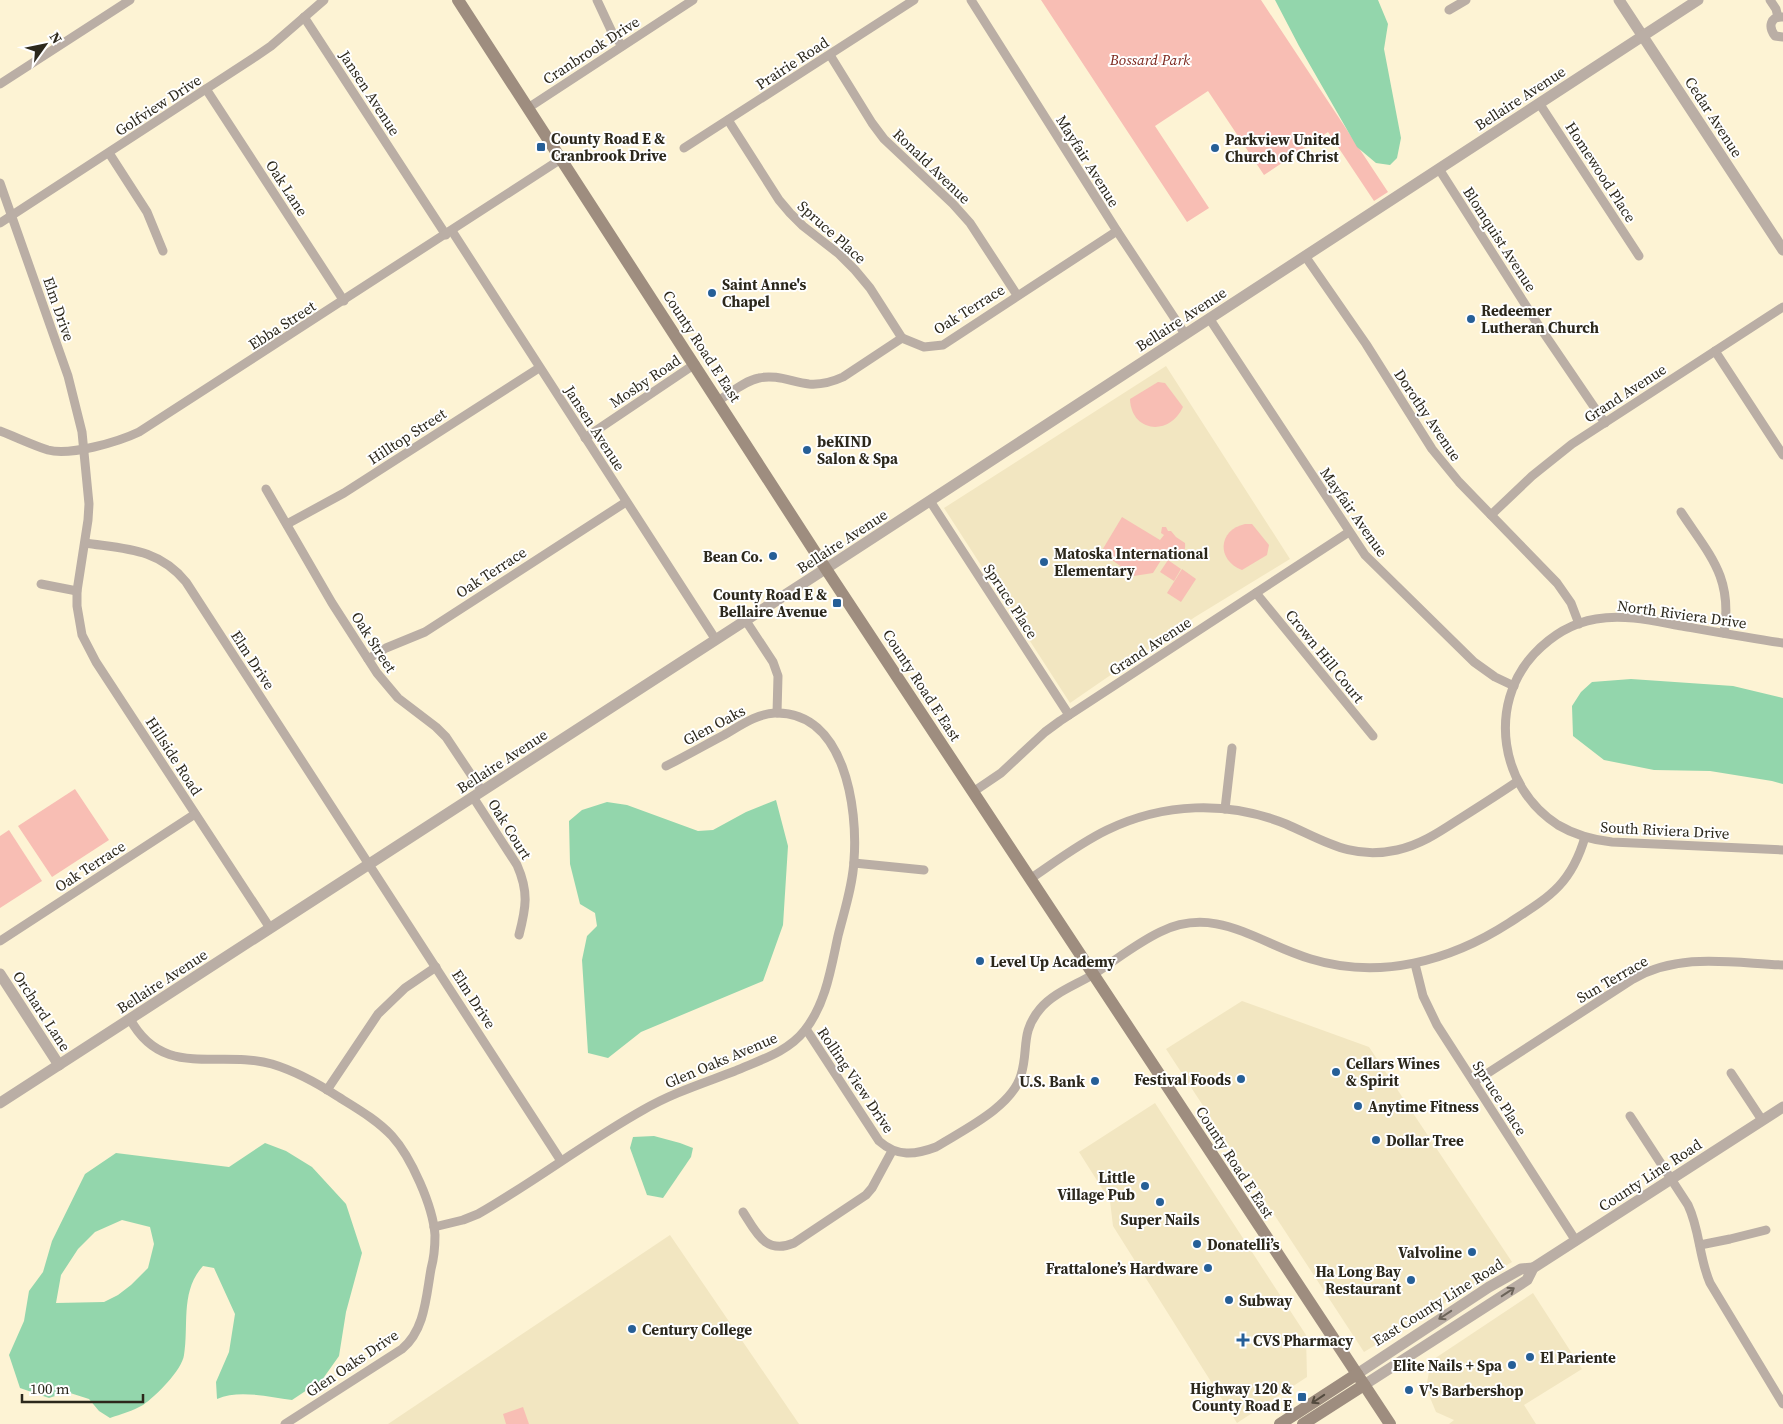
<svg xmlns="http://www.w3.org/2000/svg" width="1783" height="1424" font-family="'Source Serif 4',serif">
  <rect width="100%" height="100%" fill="#fdf3d4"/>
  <g fill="#f2e6c1">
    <polygon points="1166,366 1290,559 1195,617 1070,703 944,508"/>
    <polygon points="1242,1001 1369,1047 1512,1262 1364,1352 1166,1049"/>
    <polygon points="1155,1103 1306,1335 1307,1377 1237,1423 1113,1226 1110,1201 1079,1152"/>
    <polygon points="670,1235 799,1424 388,1424"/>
    <polygon points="1533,1293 1582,1369 1524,1405 1536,1424 1449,1424 1454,1420 1436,1412 1426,1388 1431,1361"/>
  </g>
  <g fill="#f8beb4">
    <polygon points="1041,0 1261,0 1388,192 1374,201 1328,132 1264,175 1208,91 1155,126 1209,208 1187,222"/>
    <path d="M1158 382 1165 383 1183 407C1169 437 1131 432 1130 399Z"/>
    <path d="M1122 517 1160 540 1164 535 1161 533 1162 527H1166L1168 531H1171L1176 537 1185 543C1186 551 1183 554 1176 557L1171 556 1167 559 1163 557 1153 573 1134 576C1122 568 1113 560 1101 552Z"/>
    <path d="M1245 524H1252L1269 545 1267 555 1242 570C1216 560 1218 530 1245 524Z"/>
    <polygon points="1168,560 1181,569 1174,581 1160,572"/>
    <polygon points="1182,569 1196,579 1181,602 1167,593"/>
    <polygon points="75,789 109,840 52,877 18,826"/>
    <polygon points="9,830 42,881 0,908 0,836"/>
    <polygon points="523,1407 529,1424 506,1424 503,1414"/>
  </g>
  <g fill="#93d6ac" fill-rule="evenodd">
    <polygon points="1275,0 1378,0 1388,24 1384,49 1401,138 1397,158 1390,165 1376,163 1357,147 1299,46"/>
    <polygon points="1631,679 1733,686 1783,698 1783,784 1772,781 1710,771 1654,770 1604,760 1573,736 1572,706 1581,692 1592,682"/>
    <polygon points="776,800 788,846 783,925 763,981 641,1032 608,1058 588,1053 582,960 587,936 597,926 595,913 580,904 570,864 569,821 582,810 607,802 627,805 698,831 713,830 746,812"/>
    <polygon points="654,1136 680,1143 693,1148 691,1157 663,1198 647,1195 630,1148 633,1137"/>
    <path d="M265 1143 286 1151 312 1167 346 1204 362 1253 346 1312 339 1356 322 1380 292 1400C268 1397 239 1389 217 1399L216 1382 229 1352 235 1314 214 1268 203 1266C180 1291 189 1325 184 1355 182 1370 156 1396 143 1405 133 1411 121 1414 110 1418L99 1411 89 1399 67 1392 49 1398 20 1388 9 1355 24 1321 29 1291 43 1272 52 1241 85 1174 116 1153 229 1167ZM122 1220 150 1227 154 1244 148 1268 131 1285 118 1295 104 1302 56 1303 61 1275 78 1249 95 1232Z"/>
  </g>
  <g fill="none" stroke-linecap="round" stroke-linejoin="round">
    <g stroke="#baaea5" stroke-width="9">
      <polyline points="597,0 611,30 622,46"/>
      <polyline points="971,0 1117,231 1185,334"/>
      <polyline points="1770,0 1776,9 1778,17"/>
      <polyline points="1449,10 1466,0"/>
      <polyline points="304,17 446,235"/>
      <path d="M1783 17C1770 16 1768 27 1775 36L1783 37"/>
      <polyline points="830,55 872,123 884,139 953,204 970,223 1017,295"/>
      <polyline points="0,84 130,0"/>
      <polyline points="206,89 344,301"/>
      <polyline points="1539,103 1639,256"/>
      <polyline points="528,108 693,0"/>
      <polyline points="728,120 779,200 790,213 803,226 839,254 855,270 870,288 902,338"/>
      <polyline points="684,148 914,0"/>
      <polyline points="109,153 147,212 163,251"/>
      <polyline points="1439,169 1537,323 1605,423"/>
      <polyline points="0,183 68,376 82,432 89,504 88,520 77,591 77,606 82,635 96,662 270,928"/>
      <polyline points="0,223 255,57 271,46 324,0"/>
      <polyline points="452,231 716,640"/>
      <polyline points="1305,256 1366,344 1432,449 1459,482 1557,583 1571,603 1579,624"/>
      <polyline points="1209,318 1365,555 1474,662 1495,677 1514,686"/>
      <polyline points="902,338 924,347 943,345 1117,231"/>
      <polyline points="1715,351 1783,455"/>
      <path d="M718 401C731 393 744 381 759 378 776 374 792 382 809 384 821 385 832 382 843 377L902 338"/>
      <path d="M0 431C16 437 32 445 48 450 70 456 118 442 139 432L561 159"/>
      <polyline points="585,438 695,364"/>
      <polyline points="266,489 332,603 377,673 398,698 436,727 446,737 482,791"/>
      <polyline points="930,501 1069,715"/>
      <path d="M1681 512C1710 556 1733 577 1724 633"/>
      <polyline points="1491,515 1532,476 1572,444 1783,307"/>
      <polyline points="287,524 344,493 539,368"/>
      <path d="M85 543C125 549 158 548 186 582L561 1161"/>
      <polyline points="41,584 77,591"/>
      <polyline points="1256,593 1373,736"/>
      <polyline points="746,621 773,662 778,676 777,713"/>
      <path d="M1783 643C1749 638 1716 632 1682 626 1654 621 1625 614 1596 619 1572 623 1551 636 1534 654 1487 705 1500 788 1558 825 1575 835 1593 840 1612 842L1783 850"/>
      <polyline points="368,659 386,648 425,632 626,502"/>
      <polyline points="973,792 1001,773 1045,732 1060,721 1349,532"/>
      <path d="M473 797 517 865C529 892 526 908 519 935"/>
      <polyline points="1225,809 1232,748"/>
      <polyline points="854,863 924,870"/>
      <path d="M1030 879C1055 862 1080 843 1107 830 1163 803 1227 800 1286 824 1325 841 1351 860 1397 850 1421 845 1441 831 1461 818 1480 806 1499 794 1518 781"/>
      <polyline points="0,941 195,814"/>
      <polyline points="1415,964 1423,996 1437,1025 1576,1241"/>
      <path d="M130 1019C163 1080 218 1049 272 1064 295 1071 317 1083 337 1096 356 1108 376 1119 392 1136 411 1157 433 1206 435 1235 435 1247 434 1258 431 1269 426 1297 425 1330 402 1349L285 1424"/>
      <path d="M806 1029 879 1141C897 1157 915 1155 936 1147 963 1130 1012 1107 1021 1075 1029 1049 1020 1033 1040 1009 1053 993 1076 985 1094 974 1116 960 1137 943 1160 932 1216 904 1259 944 1311 959 1380 980 1450 961 1509 923 1549 897 1571 885 1585 837"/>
      <polyline points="1731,1073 1762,1120"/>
      <path d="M1474 1082 1633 979C1680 952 1732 963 1783 965"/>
      <polyline points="327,1090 378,1014 405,988 436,967"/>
      <path d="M1630 1116 1688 1205C1700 1230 1699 1258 1710 1283L1783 1404"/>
      <path d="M743 1212C756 1232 765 1255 794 1243L866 1195 872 1188 892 1151"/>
      <path d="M434 1227 463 1220 478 1214C534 1182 586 1142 643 1110 672 1093 704 1083 735 1071 760 1060 788 1052 805 1030 826 1003 831 968 838 936 844 912 853 885 854 860 858 809 845 711 775 713 756 714 740 726 724 735 705 745 686 756 666 766"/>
      <polyline points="1700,1245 1730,1239 1766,1230"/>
    </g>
    <g stroke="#baaea5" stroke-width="11">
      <polyline points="1619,0 1783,250"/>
      <polyline points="0,974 59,1065"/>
      <polyline points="0,1103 839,560 1698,0"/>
      <polyline points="1357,1374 1489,1287 1521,1269 1533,1268"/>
      <polyline points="1364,1385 1527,1280 1533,1268 1783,1107"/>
    </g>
    <g stroke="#9e8d7f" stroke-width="12">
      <polyline points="458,0 826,569 1390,1424"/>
      <polyline points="1280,1424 1357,1374"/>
      <polyline points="1303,1424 1364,1385"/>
    </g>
  </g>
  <defs><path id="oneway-shaft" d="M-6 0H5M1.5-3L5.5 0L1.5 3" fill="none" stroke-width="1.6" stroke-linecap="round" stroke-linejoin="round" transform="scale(1.25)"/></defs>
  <g stroke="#6c645a">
    <use href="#oneway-shaft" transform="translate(1508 1292) rotate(-33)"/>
    <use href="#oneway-shaft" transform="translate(1445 1315) rotate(146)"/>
  </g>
  <use stroke="#544b3f" href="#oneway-shaft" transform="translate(1318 1399) rotate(146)"/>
  <g fill="#265f97" stroke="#fff" stroke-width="2">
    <rect x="536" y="142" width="10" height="10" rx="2.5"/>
    <circle cx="1215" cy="148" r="5"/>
    <circle cx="712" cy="293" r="5"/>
    <circle cx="1471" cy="319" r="5"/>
    <circle cx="807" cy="450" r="5"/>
    <circle cx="773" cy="556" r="5"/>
    <circle cx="1044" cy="562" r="5"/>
    <rect x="832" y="598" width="10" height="10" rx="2.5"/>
    <circle cx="980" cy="961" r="5"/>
    <circle cx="1336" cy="1072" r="5"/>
    <circle cx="1241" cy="1079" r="5"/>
    <circle cx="1095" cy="1081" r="5"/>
    <circle cx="1358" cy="1106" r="5"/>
    <circle cx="1376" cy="1140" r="5"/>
    <circle cx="1145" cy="1186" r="5"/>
    <circle cx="1160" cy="1202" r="5"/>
    <circle cx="1197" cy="1244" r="5"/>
    <circle cx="1472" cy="1252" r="5"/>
    <circle cx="1208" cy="1268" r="5"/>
    <circle cx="1411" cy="1280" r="5"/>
    <circle cx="1229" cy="1300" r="5"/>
    <circle cx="632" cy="1329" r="5"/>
    <path d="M1240.5 1332.5h5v5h5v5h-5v5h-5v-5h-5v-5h5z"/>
    <circle cx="1530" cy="1357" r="5"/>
    <circle cx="1512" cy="1365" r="5"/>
    <circle cx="1409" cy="1390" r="5"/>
    <rect x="1297" y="1392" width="10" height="10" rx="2.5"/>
  </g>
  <g text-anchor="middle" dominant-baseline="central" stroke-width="4" stroke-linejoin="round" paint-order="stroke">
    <g font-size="15" fill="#2c281c" stroke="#fff">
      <text transform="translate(591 50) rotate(-33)">Cranbrook Drive</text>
      <text transform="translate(792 63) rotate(-33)">Prairie Road</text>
      <text transform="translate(370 93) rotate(57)">Jansen Avenue</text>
      <text transform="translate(1520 98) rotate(-33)">Bellaire Avenue</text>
      <text transform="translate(158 105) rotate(-33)">Golfview Drive</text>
      <text transform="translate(1714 117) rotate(57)">Cedar Avenue</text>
      <text transform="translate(1088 161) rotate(58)">Mayfair Avenue</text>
      <text transform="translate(932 166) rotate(44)">Ronald Avenue</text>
      <text transform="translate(1601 172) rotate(57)">Homewood Place</text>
      <text transform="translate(287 188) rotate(57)">Oak Lane</text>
      <text transform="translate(832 232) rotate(42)">Spruce Place</text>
      <text transform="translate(1500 239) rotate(57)">Blomquist Avenue</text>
      <text transform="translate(59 309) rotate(71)">Elm Drive</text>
      <text transform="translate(969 309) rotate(-32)">Oak Terrace</text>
      <text transform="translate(1181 319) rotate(-33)">Bellaire Avenue</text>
      <text transform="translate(282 325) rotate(-33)">Ebba Street</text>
      <text transform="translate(702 346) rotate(57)">County Road E East</text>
      <text transform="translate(645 381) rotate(-34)">Mosby Road</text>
      <text transform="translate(1625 393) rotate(-33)">Grand Avenue</text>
      <text transform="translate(1428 415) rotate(56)">Dorothy Avenue</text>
      <text transform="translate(595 428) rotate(57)">Jansen Avenue</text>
      <text transform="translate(407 436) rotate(-33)">Hilltop Street</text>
      <text transform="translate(1354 512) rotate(55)">Mayfair Avenue</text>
      <text transform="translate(842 541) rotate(-33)">Bellaire Avenue</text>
      <text transform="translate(491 572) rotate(-33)">Oak Terrace</text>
      <text transform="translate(1011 601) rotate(57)">Spruce Place</text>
      <text transform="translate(1682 614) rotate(8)">North Riviera Drive</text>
      <text transform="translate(374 642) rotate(57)">Oak Street</text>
      <text transform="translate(1150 646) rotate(-33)">Grand Avenue</text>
      <text transform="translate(1325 656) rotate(51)">Crown Hill Court</text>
      <text transform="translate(253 660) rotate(57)">Elm Drive</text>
      <text transform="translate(922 685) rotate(57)">County Road E East</text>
      <text transform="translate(714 725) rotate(-28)">Glen Oaks</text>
      <text transform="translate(174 756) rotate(57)">Hillside Road</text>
      <text transform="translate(502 761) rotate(-33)">Bellaire Avenue</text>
      <text transform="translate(510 829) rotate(58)">Oak Court</text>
      <text transform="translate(1665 830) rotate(3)">South Riviera Drive</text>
      <text transform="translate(90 866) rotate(-33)">Oak Terrace</text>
      <text transform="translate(1612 979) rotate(-30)">Sun Terrace</text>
      <text transform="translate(162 981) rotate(-33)">Bellaire Avenue</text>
      <text transform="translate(474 999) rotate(57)">Elm Drive</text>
      <text transform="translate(42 1011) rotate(57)">Orchard Lane</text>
      <text transform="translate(721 1060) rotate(-23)">Glen Oaks Avenue</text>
      <text transform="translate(856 1080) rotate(56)">Rolling View Drive</text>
      <text transform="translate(1500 1098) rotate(57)">Spruce Place</text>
      <text transform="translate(1235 1162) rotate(57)">County Road E East</text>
      <text transform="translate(1650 1175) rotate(-33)">County Line Road</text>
      <text transform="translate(1438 1302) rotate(-32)">East County Line Road</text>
      <text transform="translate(352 1363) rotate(-34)">Glen Oaks Drive</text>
    </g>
    <g font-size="15" font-style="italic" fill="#7d281e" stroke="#fff">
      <text x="1150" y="59">Bossard Park</text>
    </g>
    <g font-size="15" font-weight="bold" fill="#2c281c" stroke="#fff" text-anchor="start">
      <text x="551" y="138">County Road E &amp;<tspan x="551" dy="17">Cranbrook Drive</tspan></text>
      <text x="1225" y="139">Parkview United<tspan x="1225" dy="17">Church of Christ</tspan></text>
      <text x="722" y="284">Saint Anne's<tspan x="722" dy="17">Chapel</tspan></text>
      <text x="1481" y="310">Redeemer<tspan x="1481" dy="17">Lutheran Church</tspan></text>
      <text x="817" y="441">beKIND<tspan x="817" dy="17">Salon &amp; Spa</tspan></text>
      <text x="1054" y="553">Matoska International<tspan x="1054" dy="17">Elementary</tspan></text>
      <text x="763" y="556" text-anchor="end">Bean Co.</text>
      <text x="827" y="594" text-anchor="end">County Road E &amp;<tspan x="827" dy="17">Bellaire Avenue</tspan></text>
      <text x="990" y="961">Level Up Academy</text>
      <text x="1346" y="1063">Cellars Wines<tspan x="1346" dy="17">&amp; Spirit</tspan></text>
      <text x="1231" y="1079" text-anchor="end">Festival Foods</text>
      <text x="1085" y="1081" text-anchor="end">U.S. Bank</text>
      <text x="1368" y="1106">Anytime Fitness</text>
      <text x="1386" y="1140">Dollar Tree</text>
      <text x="1135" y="1177" text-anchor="end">Little<tspan x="1135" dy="17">Village Pub</tspan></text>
      <text x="1160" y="1219" text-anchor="middle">Super Nails</text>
      <text x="1207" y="1244">Donatelli’s</text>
      <text x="1462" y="1252" text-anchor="end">Valvoline</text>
      <text x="1198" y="1268" text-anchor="end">Frattalone’s Hardware</text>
      <text x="1401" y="1271" text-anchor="end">Ha Long Bay<tspan x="1401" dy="17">Restaurant</tspan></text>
      <text x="1239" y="1300">Subway</text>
      <text x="642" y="1329">Century College</text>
      <text x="1253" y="1340">CVS Pharmacy</text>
      <text x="1540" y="1357">El Pariente</text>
      <text x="1502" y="1365" text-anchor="end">Elite Nails + Spa</text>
      <text x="1292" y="1388" text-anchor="end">Highway 120 &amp;<tspan x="1292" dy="17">County Road E</tspan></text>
      <text x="1419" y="1390">V's Barbershop</text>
    </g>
  </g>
  <g transform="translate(45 45) rotate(57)" stroke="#ffffff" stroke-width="4" paint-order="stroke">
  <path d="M0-4L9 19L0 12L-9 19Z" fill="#2c281c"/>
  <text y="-8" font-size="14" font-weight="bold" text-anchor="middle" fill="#2c281c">N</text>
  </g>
  <path d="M22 1394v8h121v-8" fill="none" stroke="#2c281c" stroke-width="2.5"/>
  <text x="30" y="1394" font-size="15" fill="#2c281c" stroke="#ffffff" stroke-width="4" paint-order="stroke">100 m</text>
</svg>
